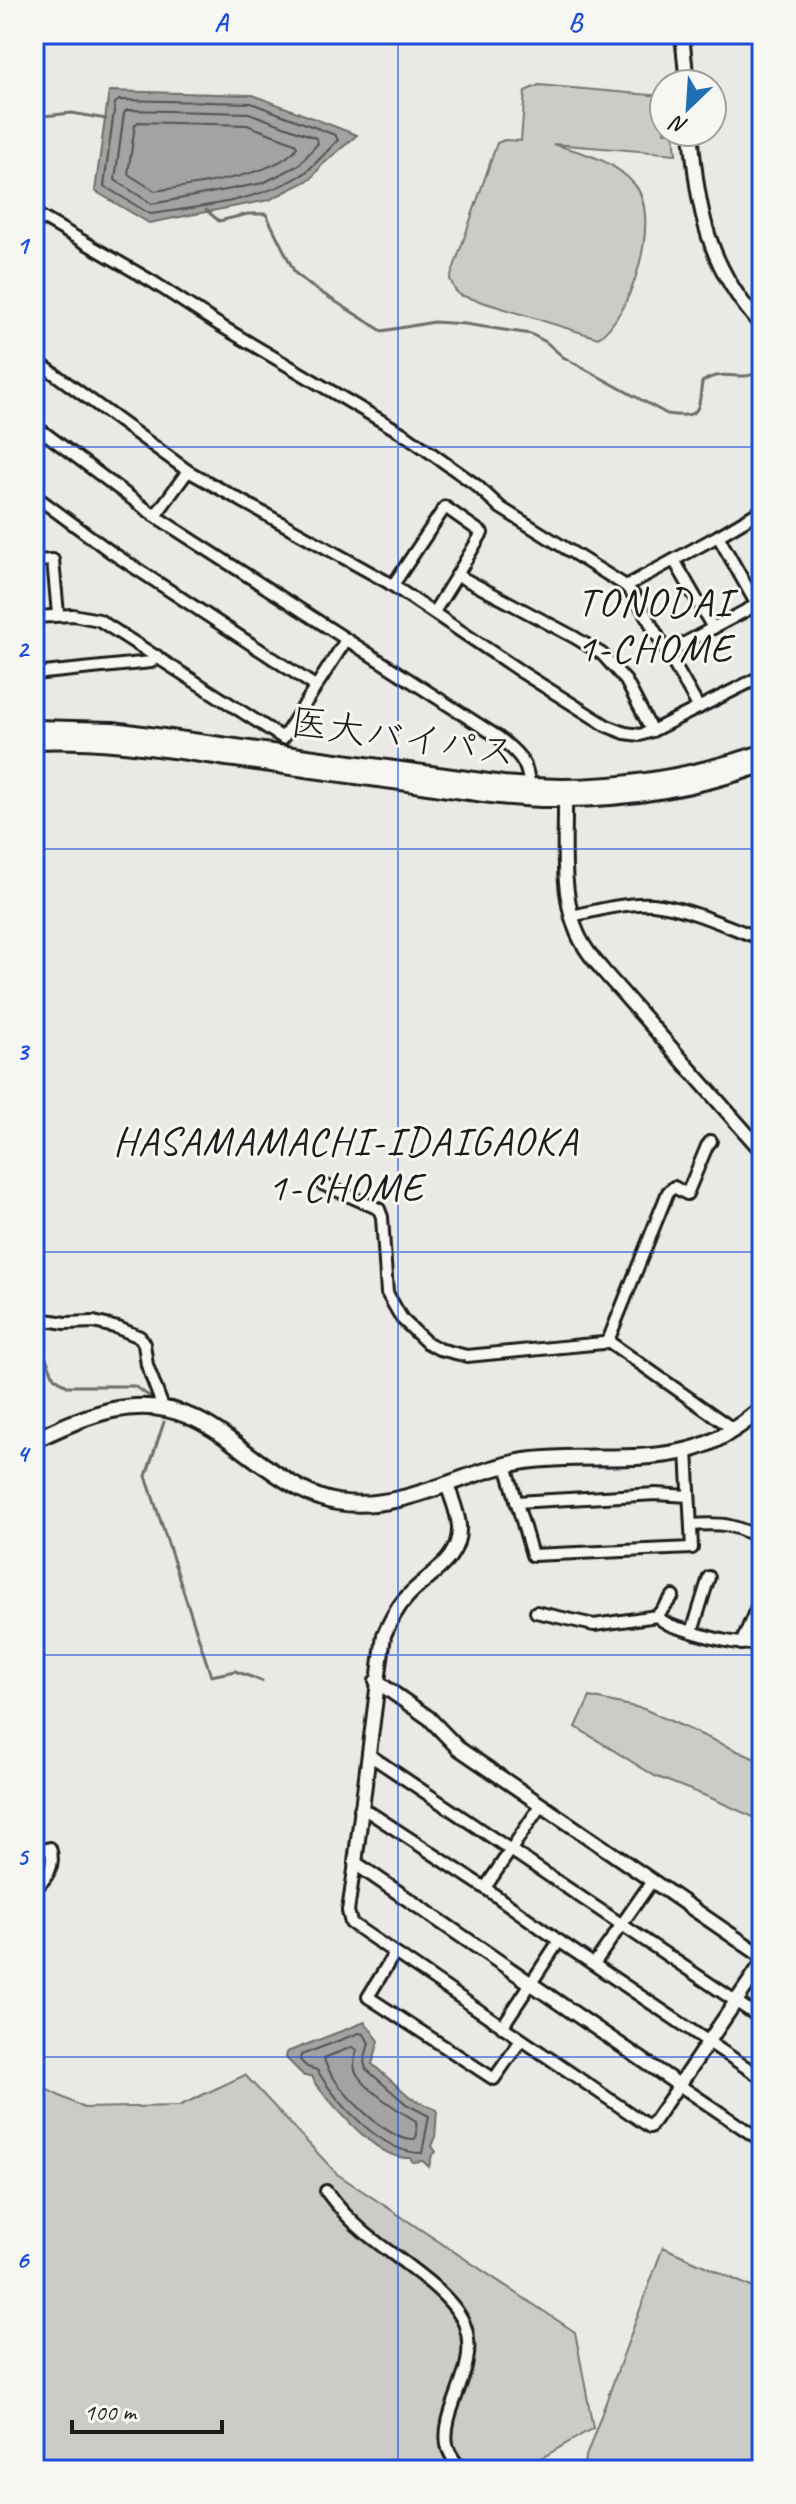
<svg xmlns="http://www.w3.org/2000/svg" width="796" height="2504" font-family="Caveat,'Klee One',sans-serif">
  <rect width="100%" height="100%" fill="#e9e9e5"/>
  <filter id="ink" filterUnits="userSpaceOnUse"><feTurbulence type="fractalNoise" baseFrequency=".0125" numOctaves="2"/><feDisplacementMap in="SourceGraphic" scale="16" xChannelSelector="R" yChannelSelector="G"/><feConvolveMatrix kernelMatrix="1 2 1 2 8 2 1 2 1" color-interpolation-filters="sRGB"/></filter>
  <g filter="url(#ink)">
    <g fill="#cbcbc7" stroke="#747472" stroke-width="2">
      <path d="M539 85 662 96H664V132H674L676 154 553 144C582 153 613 159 635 185 662 218 631 317 598 338L460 295 455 290 450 279 497 143 504 140 521 141 525 91Z"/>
      <polygon points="590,1697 644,1709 762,1762 762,1821 711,1798 655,1776 576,1727"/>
      <polygon points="245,2075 337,2174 575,2332 593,2428 521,2470 34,2470 34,2083 84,2108 179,2106"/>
      <polygon points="663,2247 762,2292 762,2470 581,2470"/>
    </g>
    <g fill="#a3a3a1" stroke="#6d6d6c" stroke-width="2">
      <polygon points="109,91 253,95 357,135 322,165 311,179 269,200 149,223 95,191"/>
      <path d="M365 2022 379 2041 372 2064 410 2097 437 2110 435 2139 432 2146 436 2152 432 2155 429 2167 423 2161 413 2162 410 2158C377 2161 336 2107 316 2085L312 2076H304L286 2058 287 2052Z"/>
    </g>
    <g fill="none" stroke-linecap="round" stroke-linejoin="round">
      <g stroke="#525251" stroke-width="2">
        <path d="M119 100 251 103 335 135 338 140C332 146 308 172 302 175 258 201 201 207 150 214L104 186 115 103Z"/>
        <polygon points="127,110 249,113 316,138 318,143 299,165 263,183 152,204 115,180 124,113"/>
        <path d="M138 122 247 125 295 143 297 147C279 176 188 186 155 191L128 174 135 125Z"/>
        <path d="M359 2033 364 2034 369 2043 364 2062 366 2069 406 2104 429 2116 422 2153C383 2154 336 2102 317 2070L307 2067 300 2060 301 2055Z"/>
        <path d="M352 2047 357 2050C355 2056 353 2063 355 2070 361 2087 401 2112 416 2121L417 2135 414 2140C387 2142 328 2082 324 2058Z"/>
      </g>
      <g stroke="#6d6d6c" stroke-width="3">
        <polyline points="34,117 72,113 106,119"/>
        <path d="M206 210 219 221 248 214H266L295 273 311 286 382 331 434 322 465 324 531 334 546 342 563 357 667 414C702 419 698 410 702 382 724 367 742 384 762 370"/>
        <polyline points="34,1342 41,1346 54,1377 67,1386 134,1386 155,1400"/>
        <polyline points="164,1422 146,1476 211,1676 235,1671 262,1681"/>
      </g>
      <g stroke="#1c1c1c" stroke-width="16">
        <g id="minor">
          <polyline points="34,213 153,282 221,326 407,436 476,485 501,508 626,586 636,598 699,708"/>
          <polyline points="34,359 188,471 389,583 523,673 607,726 625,733 640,735 652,731 762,676"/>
          <path d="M34 425 155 516 498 737C516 751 529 762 529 786"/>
          <polyline points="34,495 111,552 315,686"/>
          <polyline points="155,516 188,471"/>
          <polyline points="718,536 757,605"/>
          <polyline points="674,560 713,628"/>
          <polyline points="34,561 53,560 58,614"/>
          <polyline points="393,585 445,507 482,533 457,575"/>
          <polyline points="626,586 718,536 762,510"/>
          <polyline points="434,612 457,575 574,637 602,654 626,681 652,731"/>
          <polyline points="34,617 73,615 99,620 283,738 346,640"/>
          <polyline points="668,652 762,602"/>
          <polyline points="34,674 151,662 157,656"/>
          <path d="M572 916C597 910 628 902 653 904 690 908 727 927 762 939"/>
          <polyline points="322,1184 379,1209 382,1217 387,1293 402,1319 426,1342 439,1349 467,1356 603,1343 608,1341 668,1192 674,1187 687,1194 707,1146 711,1141"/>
          <polyline points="34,1318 65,1323 94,1322 118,1328 140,1337 144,1344 147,1365 164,1410"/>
          <polyline points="608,1341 733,1429"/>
          <polyline points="506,1465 532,1555 692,1548 687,1450"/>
          <polyline points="516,1502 656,1494 689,1496"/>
          <path d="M691 1525C722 1523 736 1524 762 1540"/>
          <path d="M536 1612 594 1625 657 1616C668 1627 678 1627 692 1632 715 1639 737 1645 762 1644"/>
          <polyline points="657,1616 673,1596"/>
          <polyline points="692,1632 709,1577"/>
          <polyline points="741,1644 757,1607 762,1608"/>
          <polyline points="368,1754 762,2019"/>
          <polyline points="360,1809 369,1812 485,1888 559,1941 762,2078"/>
          <path d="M34 1863 42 1850 50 1848C56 1865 47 1879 34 1889"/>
          <polyline points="355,1863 348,1911 351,1923 650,2127 679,2085 762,2141"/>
          <polyline points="485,1888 541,1805"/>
          <polyline points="394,1954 368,1997 494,2079 521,2040"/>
          <polyline points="594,1964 652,1881"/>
          <polyline points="502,2027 559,1941"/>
          <path d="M326 2191C337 2206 349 2219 363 2231 391 2256 453 2291 465 2326 480 2369 441 2408 447 2444 448 2454 456 2462 462 2470"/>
        </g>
      </g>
      <g stroke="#1c1c1c" stroke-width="18">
        <g id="tertiary">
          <polyline points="682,34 687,84"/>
          <path d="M691 132C698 210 707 266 762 326"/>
          <path d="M565 791C566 835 560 885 575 927 581 945 593 959 605 973L762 1151"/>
          <path d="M447 1484C451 1497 458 1512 459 1526 461 1562 426 1575 406 1598 396 1609 390 1622 384 1635L355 1863 679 2085 762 1963"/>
          <polyline points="376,1681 429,1718 458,1748 762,1956"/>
        </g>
      </g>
      <g stroke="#1c1c1c" stroke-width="20">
        <g id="secondary">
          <path d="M34 728 113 730 503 784C591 793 679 781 762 753"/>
          <path d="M34 741C97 738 159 748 221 757 284 766 346 775 408 783 456 790 504 799 553 799 623 800 695 788 762 765"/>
          <path d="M34 1440C84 1417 135 1392 191 1417 217 1428 239 1448 262 1464 285 1480 308 1497 337 1502 403 1513 462 1471 525 1461 578 1453 638 1463 689 1450 716 1443 741 1426 762 1408"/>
        </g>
      </g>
      <use href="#minor" stroke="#f6f6f2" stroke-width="10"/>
      <use href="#tertiary" stroke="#f6f6f2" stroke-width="12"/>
      <use href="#secondary" stroke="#f6f6f2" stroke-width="14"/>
    </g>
  </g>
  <path fill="none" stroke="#1d4ed8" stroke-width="2" stroke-opacity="0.55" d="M398 34V2470M34 447H762M34 849H762M34 1252H762M34 1655H762M34 2057H762"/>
  <g text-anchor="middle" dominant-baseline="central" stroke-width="6" stroke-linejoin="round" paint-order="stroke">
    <g font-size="38" fill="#1c1c1c" stroke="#f6f6f2">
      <text transform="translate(403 737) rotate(8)">医大バイパス</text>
    </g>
    <g font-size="40" letter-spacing="2" fill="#1c1c1c" stroke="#f6f6f2">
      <text x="655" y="602">TONODAI<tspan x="655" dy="46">1-CHOME</tspan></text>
      <text x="346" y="1141">HASAMAMACHI-IDAIGAOKA<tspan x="346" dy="46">1-CHOME</tspan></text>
    </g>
  </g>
  <rect width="796" height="2504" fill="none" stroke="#f6f6f2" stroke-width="88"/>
  <g transform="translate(688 108) rotate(205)"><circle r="38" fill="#f6f6f2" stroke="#9f9f9c" stroke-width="2"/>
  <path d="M0-6L14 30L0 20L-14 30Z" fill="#1f6fb2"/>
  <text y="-12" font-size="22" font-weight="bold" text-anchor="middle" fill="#1c1c1c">N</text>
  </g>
  <path d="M72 2420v12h150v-12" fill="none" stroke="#1c1c1c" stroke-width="4"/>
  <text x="84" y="2420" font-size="24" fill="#1c1c1c" stroke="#f6f6f2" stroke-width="6" paint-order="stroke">100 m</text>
  <rect x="44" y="44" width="708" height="2416" fill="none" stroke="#1d4ed8" stroke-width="3"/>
  <g font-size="26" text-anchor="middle" font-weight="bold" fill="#1d4ed8">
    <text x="221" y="31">A</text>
    <text x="575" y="31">B</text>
    <text x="22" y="254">1</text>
    <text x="22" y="657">2</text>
    <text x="22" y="1060">3</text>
    <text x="22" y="1462">4</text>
    <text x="22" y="1865">5</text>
    <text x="22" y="2268">6</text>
  </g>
</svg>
